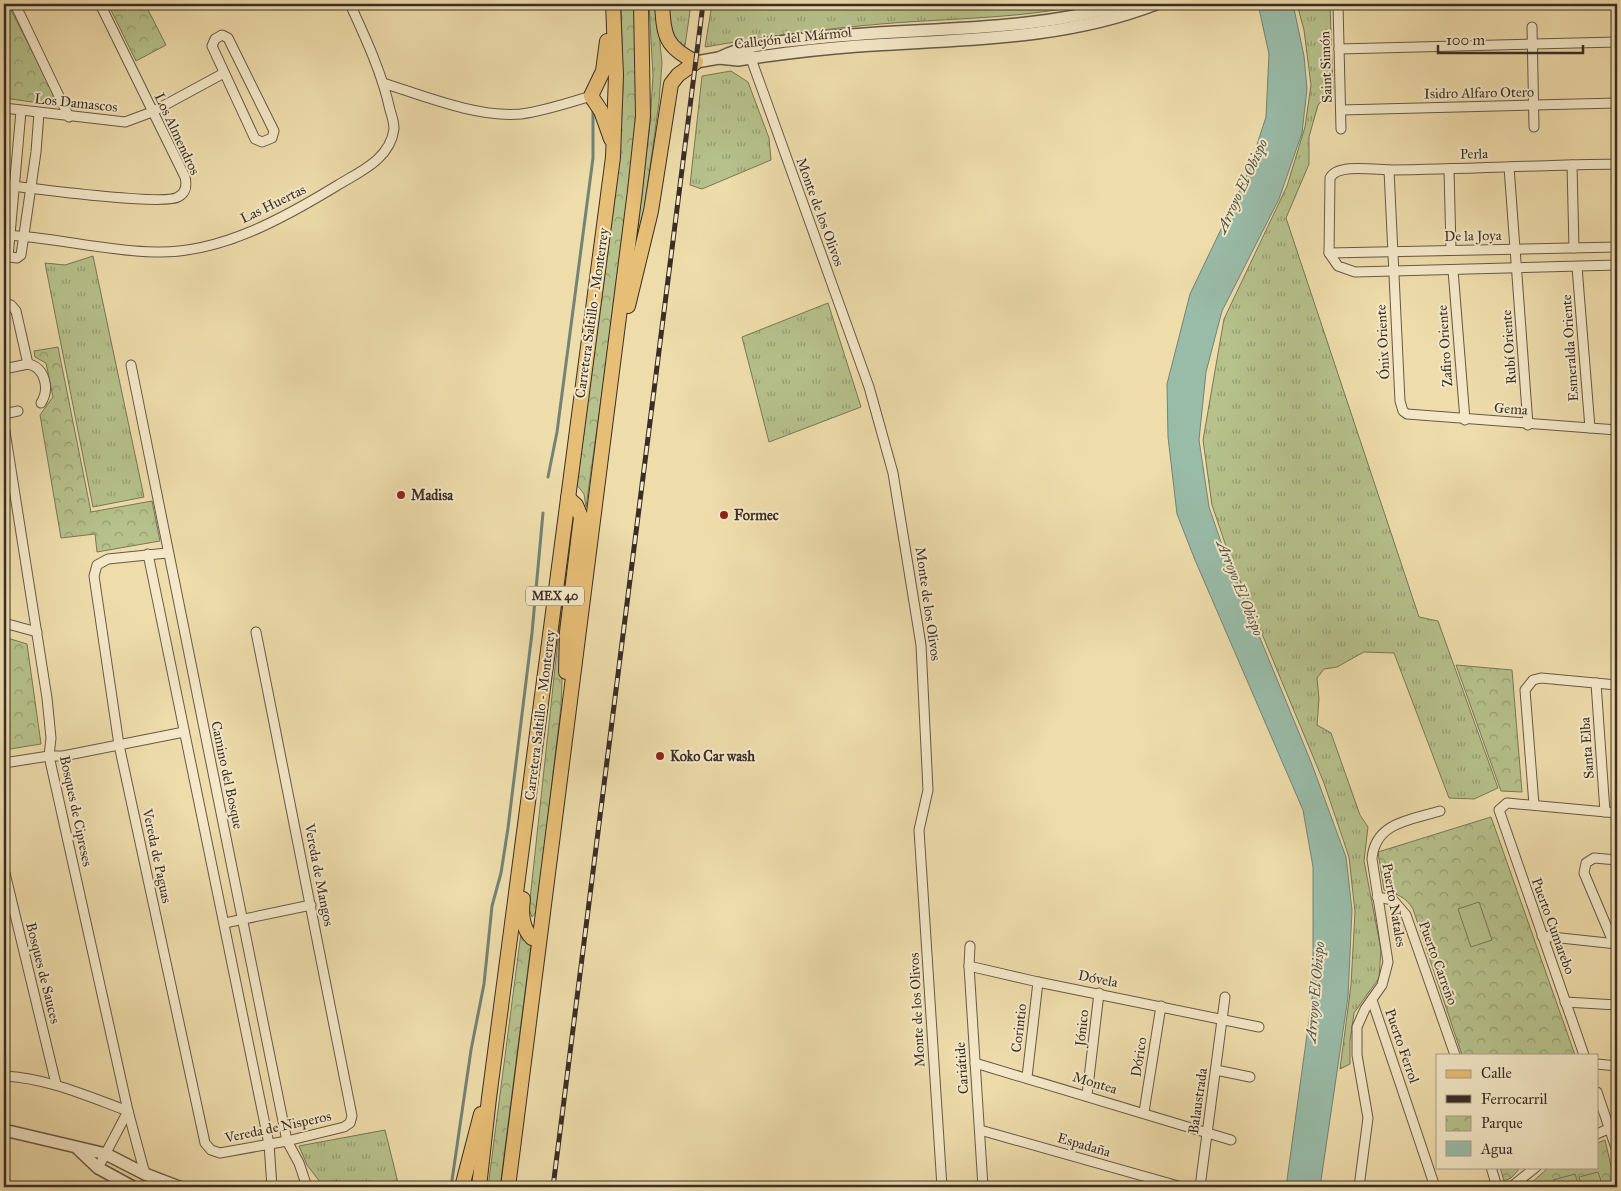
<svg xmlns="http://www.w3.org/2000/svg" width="1621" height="1191" font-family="'IM FELL Great Primer',serif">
  <defs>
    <pattern id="grass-tufts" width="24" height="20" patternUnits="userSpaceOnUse" patternTransform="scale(1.25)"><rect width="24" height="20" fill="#b6c18b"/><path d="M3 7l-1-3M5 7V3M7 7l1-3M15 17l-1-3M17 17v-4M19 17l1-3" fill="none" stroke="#959d71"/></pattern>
    <pattern id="park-crowns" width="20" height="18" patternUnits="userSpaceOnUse" patternTransform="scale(1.25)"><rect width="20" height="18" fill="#b6c18b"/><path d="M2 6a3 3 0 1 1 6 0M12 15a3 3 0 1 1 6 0" fill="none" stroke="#959d71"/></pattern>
  </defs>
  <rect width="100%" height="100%" fill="#eedcab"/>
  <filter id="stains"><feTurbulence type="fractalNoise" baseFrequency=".004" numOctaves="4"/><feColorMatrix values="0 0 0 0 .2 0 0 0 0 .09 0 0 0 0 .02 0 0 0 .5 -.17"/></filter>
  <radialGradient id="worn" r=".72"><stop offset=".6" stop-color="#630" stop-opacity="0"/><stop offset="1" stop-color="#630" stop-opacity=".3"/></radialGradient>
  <g fill="url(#grass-tufts)" stroke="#787858">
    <polygon points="649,4 656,4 662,63 659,102 644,211 637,235 650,123 653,76"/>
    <path d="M668 4H691L685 46C668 39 670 20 668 4Z"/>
    <path d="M712 4H1088C1020 19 951 18 881 24 822 29 763 37 705 47Z"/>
    <polygon points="1297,4 1330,4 1333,89 1318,105 1309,137 1309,164 1286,218 1419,617 1438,621 1498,788 1474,799 1449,798 1394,653 1364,652 1337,667 1324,669 1317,678 1319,699 1317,725 1331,733 1360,815 1368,827 1364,861 1381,950 1379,978 1354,1013 1350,1041 1350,1064 1340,1069 1351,985 1355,912 1349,857 1324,783 1228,552 1212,505 1203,440 1224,319 1287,186 1305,127 1311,85 1304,30"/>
    <polygon points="731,71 748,82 769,138 771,160 702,189 690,185 702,76"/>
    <polygon points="93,256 144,497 93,507 45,263 65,265"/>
    <polygon points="828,303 861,407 769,442 742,337"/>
    <polygon points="385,1130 399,1187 324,1187 307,1165 299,1146"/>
  </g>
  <g fill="url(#park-crowns)" stroke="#787858">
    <polygon points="4,4 8,4 60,106 4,98"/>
    <polygon points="108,4 145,4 166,45 136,61"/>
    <polygon points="621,4 635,4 638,100 624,236 586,507 584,494 577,485 620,143 623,89"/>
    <polygon points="58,347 91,512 152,501 160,541 97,552 95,534 61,538 40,415 53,397 46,363 35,357 34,351"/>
    <polygon points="572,510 576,514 564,633 561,706 537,911 532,917 529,909"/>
    <polygon points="4,637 27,644 41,744 4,750"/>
    <polygon points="1456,665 1512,670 1522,792 1501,791"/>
    <path d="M1491 817 1575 1055H1462L1413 909C1406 897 1397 894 1384 890L1378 852Z"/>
    <polygon points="521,933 522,939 531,945 500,1187 488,1187"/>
    <polygon points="1605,1140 1616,1187 1527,1187 1549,1167 1597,1167 1597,1143"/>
    <polygon points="1500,1167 1521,1167 1511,1178 1504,1181"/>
  </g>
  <g fill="#b6c18b" stroke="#787858">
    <polygon points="1479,902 1492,940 1471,947 1458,909"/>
    <polygon points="1598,1172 1603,1187 1582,1187 1579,1177"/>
    <polygon points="1575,1174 1579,1187 1555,1187 1553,1180"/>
  </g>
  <polygon fill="#99bca9" stroke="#738375" points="1258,4 1293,4 1304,56 1307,89 1302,133 1279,199 1222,311 1206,372 1199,440 1209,507 1223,548 1311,762 1346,857 1352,910 1348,997 1320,1187 1286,1187 1313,991 1313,867 1303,810 1195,560 1177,514 1168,437 1167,384 1190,294 1247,175 1266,117 1269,54"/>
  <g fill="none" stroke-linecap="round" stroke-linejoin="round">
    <g stroke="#738375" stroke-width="3">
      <polyline points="548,477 557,432 593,158 593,110"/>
      <polyline points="451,1187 471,1050 484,984 492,906 501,873 508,828 532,633 543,513"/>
    </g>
    <g stroke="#665a47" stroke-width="11">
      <g id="minor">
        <polyline points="15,4 69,117"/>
        <polyline points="1338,4 1341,129"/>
        <polyline points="1532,27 1534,127"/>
        <polygon points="222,35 228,38 274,131 272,138 262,142 255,139 212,46 215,39"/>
        <polyline points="1339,49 1617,42"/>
        <polyline points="749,53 869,387 893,473 921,645 928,790 919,830 942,1187"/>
        <path d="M383 83C424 96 478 118 521 114 544 111 568 103 591 96"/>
        <polyline points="4,108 125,122 152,112 224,73"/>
        <polyline points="1341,110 1617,103"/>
        <path d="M1617 164C1542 165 1467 169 1391 170 1376 170 1337 163 1330 178L1329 253 1338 266 1355 272 1617 265"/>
        <polyline points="1572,165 1574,248"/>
        <polyline points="1509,167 1528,425"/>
        <polyline points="1449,169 1451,250"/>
        <polyline points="1389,170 1400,401 1403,411 1407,414 1617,430"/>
        <path d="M4 185C30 188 163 206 178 197 186 193 187 185 185 177L100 4"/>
        <path d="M4 235C54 237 104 251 155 252 220 254 284 218 338 185 361 171 390 159 394 129 394 123 392 116 390 110 382 73 366 39 350 4"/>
        <polyline points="1329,253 1617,247"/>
        <polyline points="4,256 17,258 21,255 36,152 39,113"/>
        <polyline points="8,257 21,111"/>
        <polyline points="1577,267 1590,428"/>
        <polyline points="1453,270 1465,420"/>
        <path d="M4 303 11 305 16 311 28 364C45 367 50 389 41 403"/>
        <polyline points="131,365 287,1141 299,1163 307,1187"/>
        <polyline points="4,369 28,364"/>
        <polyline points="4,414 18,411"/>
        <polyline points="4,425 47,698 51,738 49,756 128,1111 145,1174"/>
        <polyline points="167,553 108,559 97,565 94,576 119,745 205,1143 211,1150 220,1153 287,1141 344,1127 350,1123 352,1116 256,632"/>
        <polyline points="148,554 269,1144 272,1187"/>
        <polyline points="4,623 37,632"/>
        <polyline points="1596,683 1605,812"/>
        <polyline points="4,763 49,756 63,756 184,732"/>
        <polyline points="1534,805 1525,690 1533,680 1541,678 1617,685"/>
        <polyline points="4,869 56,1084"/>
        <polyline points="1377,897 1393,900 1406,915 1455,1055"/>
        <polyline points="225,923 311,905"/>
        <polyline points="1542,936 1617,944"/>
        <polyline points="1614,944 1584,873 1586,863 1594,858 1617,860"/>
        <polyline points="970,946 969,966 983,1187"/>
        <polyline points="969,966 1038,982 1259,1027"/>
        <polyline points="1372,1000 1435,1187"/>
        <polyline points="1565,1002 1617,1005"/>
        <polyline points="1584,1055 1499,810 1507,803 1617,813"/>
        <polyline points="975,1063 1231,1140"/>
        <polyline points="1597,1064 1617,1066"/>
        <polyline points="1216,1070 1250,1077"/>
        <path d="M4 1076C47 1078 87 1096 128 1111"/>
        <polyline points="1027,1077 1038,982"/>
        <polyline points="1597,1092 1617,1151"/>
        <polyline points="1087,1095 1099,993"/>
        <polyline points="1144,1112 1161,1006"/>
        <polyline points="980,1130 1182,1187"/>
        <polyline points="1597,1134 1610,1128 1617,1129"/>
        <polyline points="1491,1167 1497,1187"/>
        <polyline points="98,1168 128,1111"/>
        <polyline points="1200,1187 1225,997"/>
        <path d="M1359 1187 1368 1118 1357 1055V1027L1365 1009 1382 985 1388 962 1372 859C1375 822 1411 820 1440 811"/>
        <polyline points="1511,1187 1536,1167"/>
      </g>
    </g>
    <g stroke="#665a47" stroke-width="14">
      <g id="tertiary">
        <path d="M719 58C750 42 791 41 826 37 926 27 1027 33 1124 4"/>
        <path d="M696 62 719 58 738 60C777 54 818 49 858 46 959 39 1060 41 1156 4"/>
        <polyline points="4,1130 106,1154 145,1174 179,1187"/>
        <polyline points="78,1149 98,1168 133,1187"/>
      </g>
    </g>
    <g stroke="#392e26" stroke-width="16">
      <g id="primary">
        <polyline points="607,41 603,71 591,96 601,111 611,139"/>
        <path d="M628 306 651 211 671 84 678 75 696 62C665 47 664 36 662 4"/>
        <polyline points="566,672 567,632 581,517 576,505 568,498"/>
        <path d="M523 899C521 913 522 928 532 938L539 939"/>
        <polyline points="462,1187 481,1114"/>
        <polyline points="479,1187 489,1098 613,157 616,75 613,4"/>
        <polyline points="508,1187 635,191 643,116 641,4"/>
      </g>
    </g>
    <use href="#minor" stroke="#f4e8c8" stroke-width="9"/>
    <use href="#tertiary" stroke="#f4e8c8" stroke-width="11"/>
    <use href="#primary" stroke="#e7be76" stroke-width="14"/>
    <g stroke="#392e26" stroke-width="5">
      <polyline id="rail" points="553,1187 703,4"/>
    </g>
    <use href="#rail" stroke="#f4e8c8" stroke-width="3" stroke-dasharray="9" stroke-linecap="butt"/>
  </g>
  <g fill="#8f2418" stroke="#f4e8c8" stroke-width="2">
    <circle cx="401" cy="495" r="5"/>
    <circle cx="724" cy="515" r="5"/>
    <circle cx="660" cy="756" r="5"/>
  </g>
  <g text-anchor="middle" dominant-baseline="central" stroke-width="4" stroke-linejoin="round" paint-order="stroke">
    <rect fill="#f4e8c8" stroke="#716657" stroke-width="1" x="526" y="586.5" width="58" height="19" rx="4"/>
    <g font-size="12" font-weight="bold" fill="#392e26">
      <text x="555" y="596">MEX 40</text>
    </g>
    <g font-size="14" fill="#392e26" stroke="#f4e8c8">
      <text transform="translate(793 38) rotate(-6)">Callejón del Mármol</text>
      <text transform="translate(1326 67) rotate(-92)">Saint Simón</text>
      <text transform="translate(1479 93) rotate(-1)">Isidro Alfaro Otero</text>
      <text transform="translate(76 103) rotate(6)">Los Damascos</text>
      <text transform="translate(177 134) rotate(65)">Los Almendros</text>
      <text transform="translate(1474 154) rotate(-1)">Perla</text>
      <text transform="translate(273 204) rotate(-26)">Las Huertas</text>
      <text transform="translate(820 212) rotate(70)">Monte de los Olivos</text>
      <text transform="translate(1473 236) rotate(-1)">De la Joya</text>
      <text transform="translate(592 313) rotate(-82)">Carretera Saltillo - Monterrey</text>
      <text transform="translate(1383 342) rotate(-93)">Ónix Oriente</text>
      <text transform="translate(1445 346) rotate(-94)">Zafiro Oriente</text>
      <text transform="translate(1509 347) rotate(-94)">Rubí Oriente</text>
      <text transform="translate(1570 348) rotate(-94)">Esmeralda Oriente</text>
      <text transform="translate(1511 409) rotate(4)">Gema</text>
      <text transform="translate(928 604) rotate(82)">Monte de los Olivos</text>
      <text transform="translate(540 715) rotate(-83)">Carretera Saltillo - Monterrey</text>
      <text transform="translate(1587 748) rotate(-94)">Santa Elba</text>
      <text transform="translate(227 775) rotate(78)">Camino del Bosque</text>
      <text transform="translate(76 811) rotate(78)">Bosques de Cipreses</text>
      <text transform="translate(157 856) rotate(78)">Vereda de Paguas</text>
      <text transform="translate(319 875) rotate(79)">Vereda de Mangos</text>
      <text transform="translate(1394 905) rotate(80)">Puerto Natales</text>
      <text transform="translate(1553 926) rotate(70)">Puerto Cumarebo</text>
      <text transform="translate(1438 963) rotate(70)">Puerto Carreño</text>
      <text transform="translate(43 973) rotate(76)">Bosques de Sauces</text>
      <text transform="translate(1098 979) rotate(11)">Dóvela</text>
      <text transform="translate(917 1010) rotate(-93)">Monte de los Olivos</text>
      <text transform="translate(1019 1028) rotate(-83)">Corintio</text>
      <text transform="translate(1082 1028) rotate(-84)">Jónico</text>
      <text transform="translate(1402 1046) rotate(71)">Puerto Ferrol</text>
      <text transform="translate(1139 1057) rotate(-81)">Dórico</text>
      <text transform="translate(962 1068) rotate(-94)">Cariátide</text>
      <text transform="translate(1095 1083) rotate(17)">Montea</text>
      <text transform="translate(1198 1101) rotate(-82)">Balaustrada</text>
      <text transform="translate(278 1127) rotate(-12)">Vereda de Nisperos</text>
      <text transform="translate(1084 1145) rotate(16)">Espadaña</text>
    </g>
    <g font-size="14" font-weight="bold" fill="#392e26" stroke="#f4e8c8" text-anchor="start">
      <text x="411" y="495">Madisa</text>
      <text x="734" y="515">Formec</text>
      <text x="670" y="756">Koko Car wash</text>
    </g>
    <g font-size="15" font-style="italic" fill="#515247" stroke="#f4e8c8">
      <text transform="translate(1242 186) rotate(-65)">Arroyo El Obispo</text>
      <text transform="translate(1240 588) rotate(68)">Arroyo El Obispo</text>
      <text transform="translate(1315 992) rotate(-85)">Arroyo El Obispo</text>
    </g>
  </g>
  <rect width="1621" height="1191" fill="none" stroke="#eedcab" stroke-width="20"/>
  <rect x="5" y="5" width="1611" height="1181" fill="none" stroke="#392e26" stroke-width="2.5"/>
  <rect x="10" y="10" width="1601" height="1171" fill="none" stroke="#392e26"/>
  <rect x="1436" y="1054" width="162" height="115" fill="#f4e8c8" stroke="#a99e87"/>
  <rect x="1446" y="1070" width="25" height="8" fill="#e7be76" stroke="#a99e87"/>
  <text x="1481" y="1078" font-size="15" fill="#392e26">Calle</text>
  <rect x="1446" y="1095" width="25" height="8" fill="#392e26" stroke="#a99e87"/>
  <text x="1481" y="1104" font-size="15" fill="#392e26">Ferrocarril</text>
  <rect x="1446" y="1116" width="25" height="15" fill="url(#park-crowns)" stroke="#a99e87"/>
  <text x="1481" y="1128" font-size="15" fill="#392e26">Parque</text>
  <rect x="1446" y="1141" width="25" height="15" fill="#99bca9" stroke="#a99e87"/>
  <text x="1481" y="1154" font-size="15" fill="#392e26">Agua</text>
  <path d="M1438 45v8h145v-8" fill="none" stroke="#392e26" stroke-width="2.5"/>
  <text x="1446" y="45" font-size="15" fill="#392e26" stroke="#f4e8c8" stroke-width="4" paint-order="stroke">100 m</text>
  <rect width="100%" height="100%" filter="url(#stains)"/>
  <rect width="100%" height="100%" fill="url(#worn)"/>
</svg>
